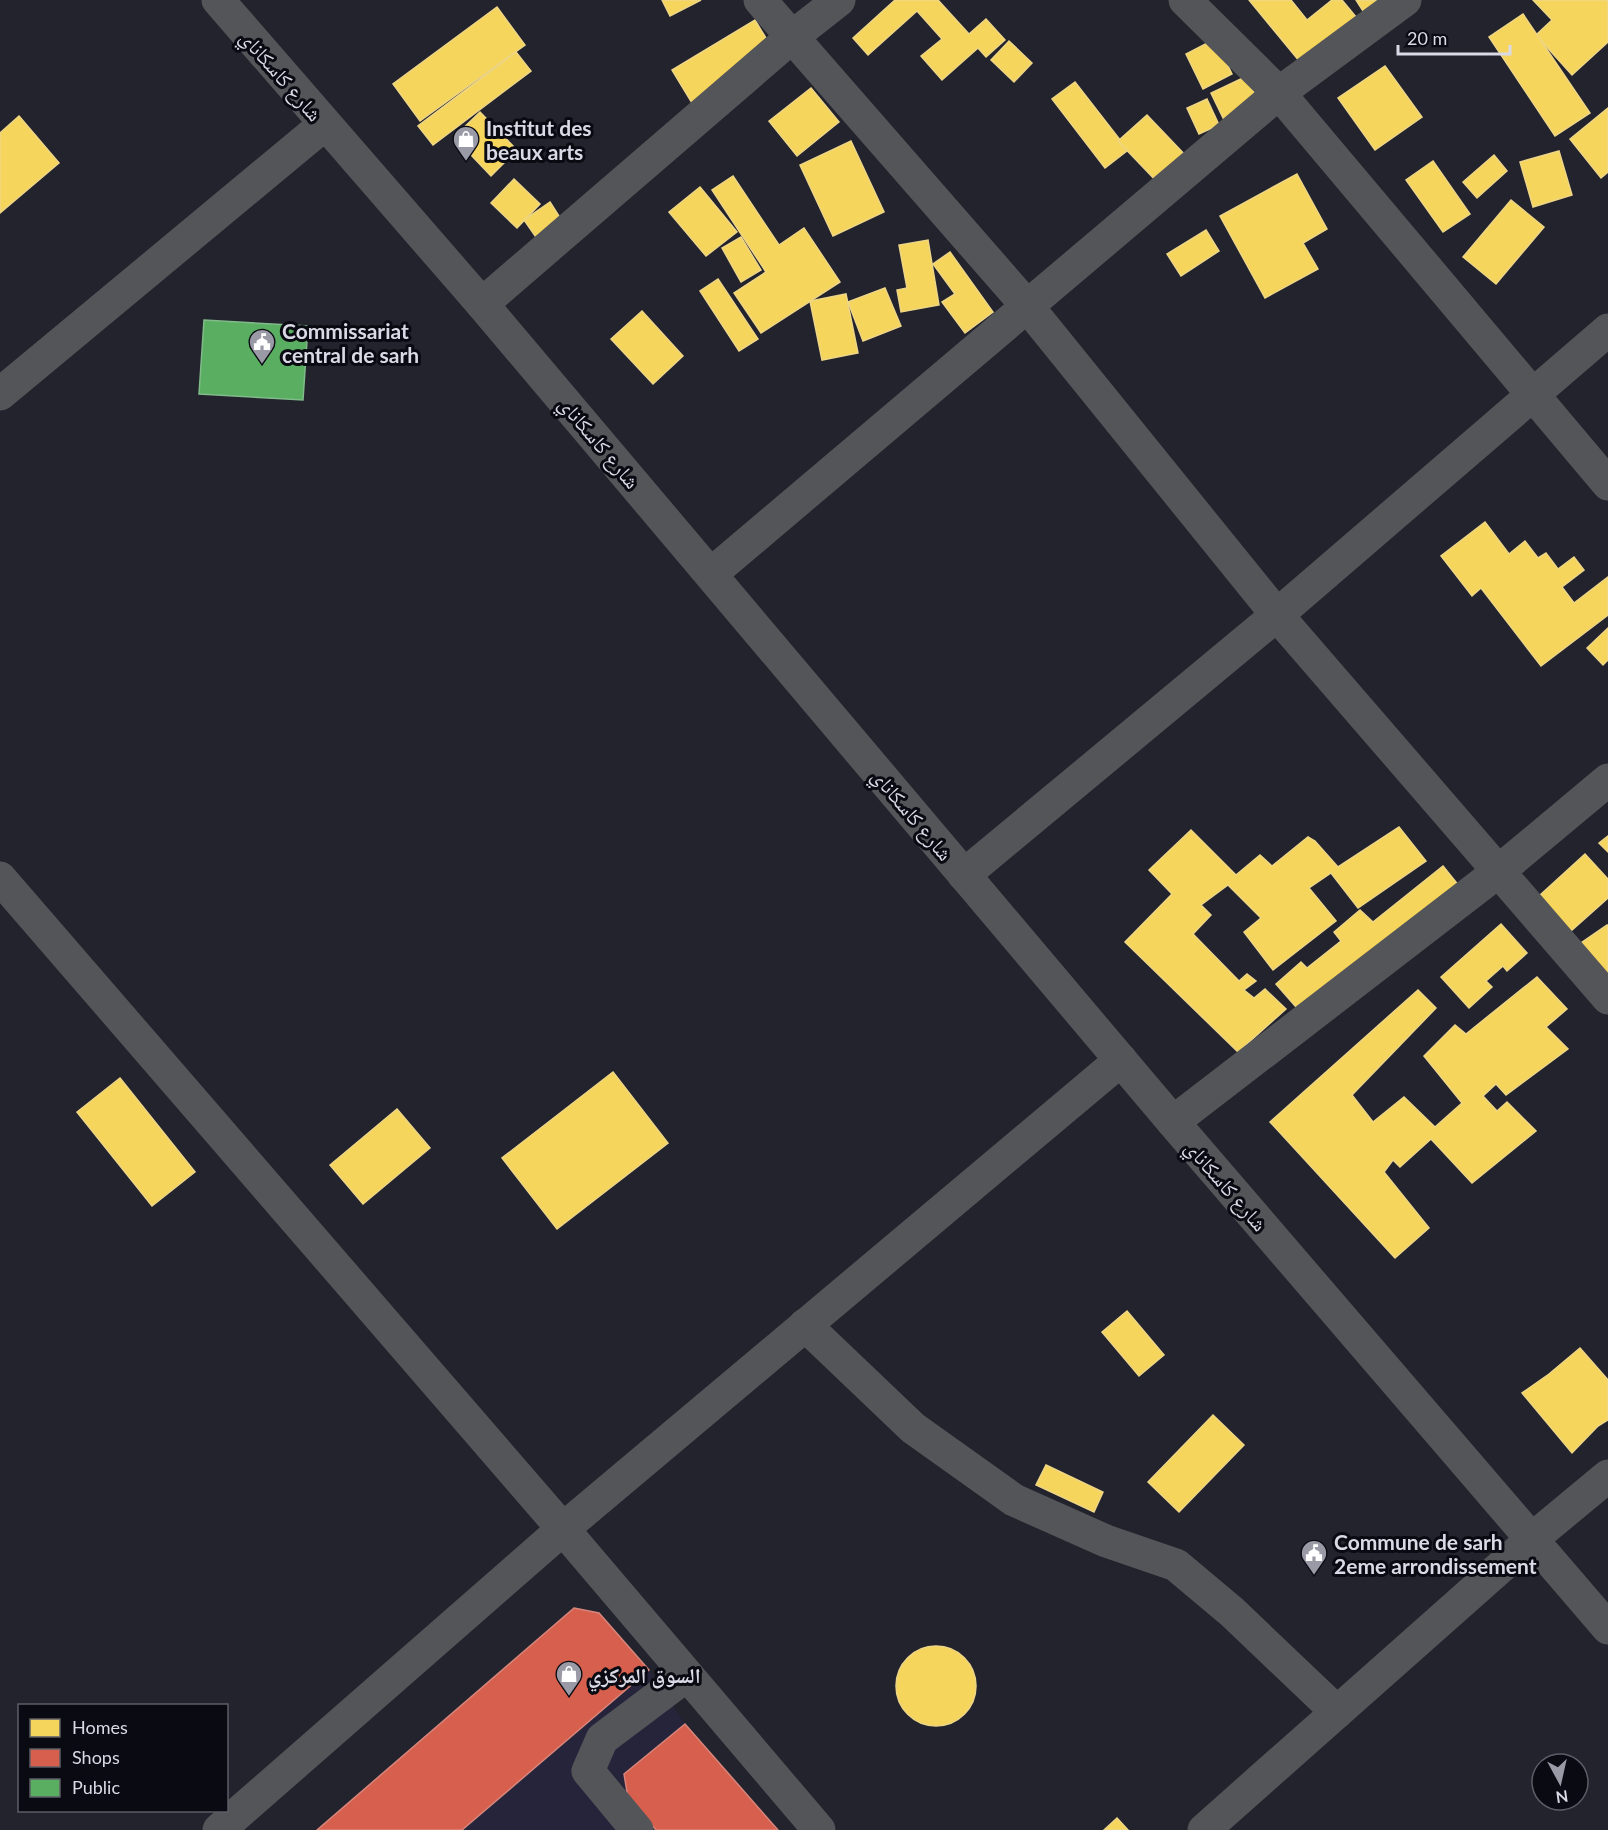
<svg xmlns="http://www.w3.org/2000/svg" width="1608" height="1830" font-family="Lato,'Noto Naskh Arabic',sans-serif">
  <rect width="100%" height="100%" fill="#23232d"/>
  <polygon fill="#25243a" points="574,1608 599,1613 649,1670 685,1724 778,1830 317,1830"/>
  <g fill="#f6d55c" stroke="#eed686" stroke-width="1.5">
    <polygon points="662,0 701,0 670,16"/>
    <polygon points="895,0 938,0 969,34 986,19 1005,40 986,57 978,48 942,80 921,56 942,39 917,11 868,55 853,38"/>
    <polygon points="1249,0 1291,0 1307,20 1332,0 1342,0 1356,17 1300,62"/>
    <polygon points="1356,0 1381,0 1363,11"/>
    <polygon points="1533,0 1608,0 1608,42 1572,75 1536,35 1552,20"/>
    <polygon points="497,7 525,45 420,121 393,84"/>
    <polygon points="1523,14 1590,113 1555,136 1489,37"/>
    <polygon points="755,20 775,53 692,103 672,70"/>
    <polygon points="1215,39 1232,74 1203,89 1186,54"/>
    <polygon points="1009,41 1032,63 1014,82 991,60"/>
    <polygon points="516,52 531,71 433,145 418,126"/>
    <polygon points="1385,66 1422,117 1375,150 1338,98"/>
    <polygon points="1247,76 1261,107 1226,124 1211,93"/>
    <polygon points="1075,82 1128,150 1105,168 1052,99"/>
    <polygon points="811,88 839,122 797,156 769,121"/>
    <polygon points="1207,99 1219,125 1199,134 1187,108"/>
    <polygon points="1608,108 1608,172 1601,178 1570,139"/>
    <polygon points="480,112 517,150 491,176 454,137"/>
    <polygon points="1147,115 1188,158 1160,185 1118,141"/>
    <polygon points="19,116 59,163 0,213 0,133"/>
    <polygon points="851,141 884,212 833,236 800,165"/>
    <polygon points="1559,151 1572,195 1533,207 1520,162"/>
    <polygon points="1494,155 1507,171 1477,198 1463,182"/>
    <polygon points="1433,161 1470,214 1443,232 1406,180"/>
    <polygon points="1297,174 1327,229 1303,243 1318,269 1265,298 1220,216"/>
    <polygon points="733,176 779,245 804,228 840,282 761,333 734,293 766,272 712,190"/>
    <polygon points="514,179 540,204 517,228 491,203"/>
    <polygon points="700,187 737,232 706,256 669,212"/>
    <polygon points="1511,200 1544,227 1496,284 1463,257"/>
    <polygon points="550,202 564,224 538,240 524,220"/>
    <polygon points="1206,230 1219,251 1181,276 1167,254"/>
    <polygon points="741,237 761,270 741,282 722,248"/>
    <polygon points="928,240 939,305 901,312 897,290 907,288 899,245"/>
    <polygon points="950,252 993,312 965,333 942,302 955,294 933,264"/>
    <polygon points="718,279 758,339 739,351 700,291"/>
    <polygon points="885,288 901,326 863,341 848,302"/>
    <polygon points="846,294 858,353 822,360 810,301"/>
    <polygon points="642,311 683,356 653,384 611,339"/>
    <polygon points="1485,522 1509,554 1525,541 1538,558 1546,553 1558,569 1574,557 1584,570 1562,587 1574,603 1608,577 1608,615 1541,666 1481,588 1472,596 1441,556"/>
    <polygon points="1608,628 1608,660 1603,665 1587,648"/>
    <polygon points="1399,827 1426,861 1358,908 1331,873 1309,888 1336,921 1273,970 1244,932 1261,918 1228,885 1201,905 1211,915 1193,934 1239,981 1247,974 1256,981 1244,990 1254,998 1265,989 1286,1009 1238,1052 1125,942 1172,894 1149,870 1191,830 1236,875 1260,855 1272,866 1308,837 1315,841 1338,867"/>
    <polygon points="1608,836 1608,852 1599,843"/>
    <polygon points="1585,854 1608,879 1608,898 1571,931 1539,896"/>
    <polygon points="1443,866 1459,886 1303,1015 1276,984 1301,962 1307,968 1341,941 1334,932 1360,910 1373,922"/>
    <polygon points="1501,924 1527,953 1507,971 1503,966 1486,981 1492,987 1469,1008 1441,977"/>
    <polygon points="1607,925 1608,925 1608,975 1581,943"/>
    <polygon points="1537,977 1567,1009 1546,1027 1568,1049 1506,1095 1496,1084 1483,1096 1497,1111 1507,1102 1536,1131 1472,1183 1431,1139 1400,1167 1393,1160 1384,1172 1429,1228 1395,1258 1270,1122 1418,990 1436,1008 1352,1095 1373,1122 1404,1097 1435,1127 1462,1103 1424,1056 1455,1025 1466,1034"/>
    <polygon points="613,1072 668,1143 557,1229 502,1158"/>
    <polygon points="120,1078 195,1172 152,1206 77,1112"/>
    <polygon points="397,1109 430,1148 363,1204 330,1165"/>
    <polygon points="1127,1311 1164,1355 1139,1376 1102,1332"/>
    <polygon points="1580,1348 1608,1380 1608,1420 1598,1426 1572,1453 1522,1393 1549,1374"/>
    <polygon points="1213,1415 1244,1445 1179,1512 1148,1482"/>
    <polygon points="1046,1465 1103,1492 1094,1512 1036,1485"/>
    <circle cx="936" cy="1686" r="40"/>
    <polygon points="1117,1818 1128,1830 1104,1830"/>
  </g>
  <g fill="#d6604d" stroke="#d7857b" stroke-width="1.5">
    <polygon points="574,1608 599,1613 649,1670 462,1830 317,1830"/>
    <polygon points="685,1724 778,1830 656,1830 628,1798 624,1774"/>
  </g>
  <polygon fill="#5aae61" stroke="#80bb89" stroke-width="1.5" points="204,320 308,326 303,400 199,394"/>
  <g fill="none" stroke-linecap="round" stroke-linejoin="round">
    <g stroke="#545559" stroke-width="33">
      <polyline points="218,0 482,304 1173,1122 1608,1628"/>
      <polyline points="760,0 1028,307 1277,615 1608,998"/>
      <polyline points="1185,0 1279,93 1608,484"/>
      <polyline points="482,304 792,37 839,0"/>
      <polyline points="0,394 325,124"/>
      <polyline points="711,574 1279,93 1405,0"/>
      <polyline points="964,875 1277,615 1608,330"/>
      <polyline points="0,878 563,1529 819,1830"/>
      <polyline points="1173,1122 1499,871 1608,780"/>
      <polyline points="805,1325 913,1428 1014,1500 1106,1541 1176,1565 1232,1612 1337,1712"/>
      <polyline points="219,1830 563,1529 1121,1060"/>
      <polyline points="637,1830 588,1771 602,1739 687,1675"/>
      <polyline points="1204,1830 1532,1539 1608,1476"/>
    </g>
  </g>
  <defs>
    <g id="shop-pin" transform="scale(1.35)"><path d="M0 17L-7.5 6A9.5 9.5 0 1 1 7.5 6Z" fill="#9a9aa6" stroke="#0a0a12"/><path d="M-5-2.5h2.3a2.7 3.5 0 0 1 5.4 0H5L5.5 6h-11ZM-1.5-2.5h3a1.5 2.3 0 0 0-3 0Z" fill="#fff"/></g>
    <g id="civic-pin" transform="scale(1.35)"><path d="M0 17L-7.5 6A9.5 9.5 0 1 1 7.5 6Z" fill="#9a9aa6" stroke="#0a0a12"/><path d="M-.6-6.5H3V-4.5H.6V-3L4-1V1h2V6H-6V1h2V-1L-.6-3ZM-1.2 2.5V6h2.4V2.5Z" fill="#fff"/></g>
  </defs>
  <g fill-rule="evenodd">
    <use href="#shop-pin" x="466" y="139"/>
    <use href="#civic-pin" x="262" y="342"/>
    <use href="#civic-pin" x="1314" y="1553"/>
    <use href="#shop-pin" x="569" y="1674"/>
  </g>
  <g text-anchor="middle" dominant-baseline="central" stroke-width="6" stroke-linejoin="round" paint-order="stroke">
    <g font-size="21" fill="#dadae7" stroke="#0a0a12">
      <text transform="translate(282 75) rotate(49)">شارع كاسكاناي</text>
      <text transform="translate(600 442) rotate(50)">شارع كاسكاناي</text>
      <text transform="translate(913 814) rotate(50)">شارع كاسكاناي</text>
      <text transform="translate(1227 1185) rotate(49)">شارع كاسكاناي</text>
    </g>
    <g font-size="21" font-weight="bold" fill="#dadae7" stroke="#0a0a12" text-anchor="start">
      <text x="486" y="127">Institut des<tspan x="486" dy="24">beaux arts</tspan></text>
      <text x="282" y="330">Commissariat<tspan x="282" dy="24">central de sarh</tspan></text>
      <text x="1334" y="1541">Commune de sarh<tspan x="1334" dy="24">2eme arrondissement</tspan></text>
      <text x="588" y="1674">السوق المركزي</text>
    </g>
  </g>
  <rect x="18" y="1704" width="210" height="108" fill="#0a0a12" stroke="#5d5d67" stroke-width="1.5"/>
  <rect x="30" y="1719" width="30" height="18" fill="#f6d55c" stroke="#5d5d67" stroke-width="1.5"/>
  <text x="72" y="1734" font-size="18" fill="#dadae7">Homes</text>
  <rect x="30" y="1749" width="30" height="18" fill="#d6604d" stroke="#5d5d67" stroke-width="1.5"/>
  <text x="72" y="1764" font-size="18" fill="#dadae7">Shops</text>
  <rect x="30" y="1779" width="30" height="18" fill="#5aae61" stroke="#5d5d67" stroke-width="1.5"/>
  <text x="72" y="1794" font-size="18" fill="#dadae7">Public</text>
  <g transform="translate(1560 1782) rotate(172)"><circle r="28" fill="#0a0a12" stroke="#5d5d67" stroke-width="1.5"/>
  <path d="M0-4.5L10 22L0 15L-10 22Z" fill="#9a9aa6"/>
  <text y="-9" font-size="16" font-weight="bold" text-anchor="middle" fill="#dadae7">N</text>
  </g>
  <path d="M1398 45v9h112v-9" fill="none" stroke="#dadae7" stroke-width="3"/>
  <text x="1407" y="45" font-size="18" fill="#dadae7" stroke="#0a0a12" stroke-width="4.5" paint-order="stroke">20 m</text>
</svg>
